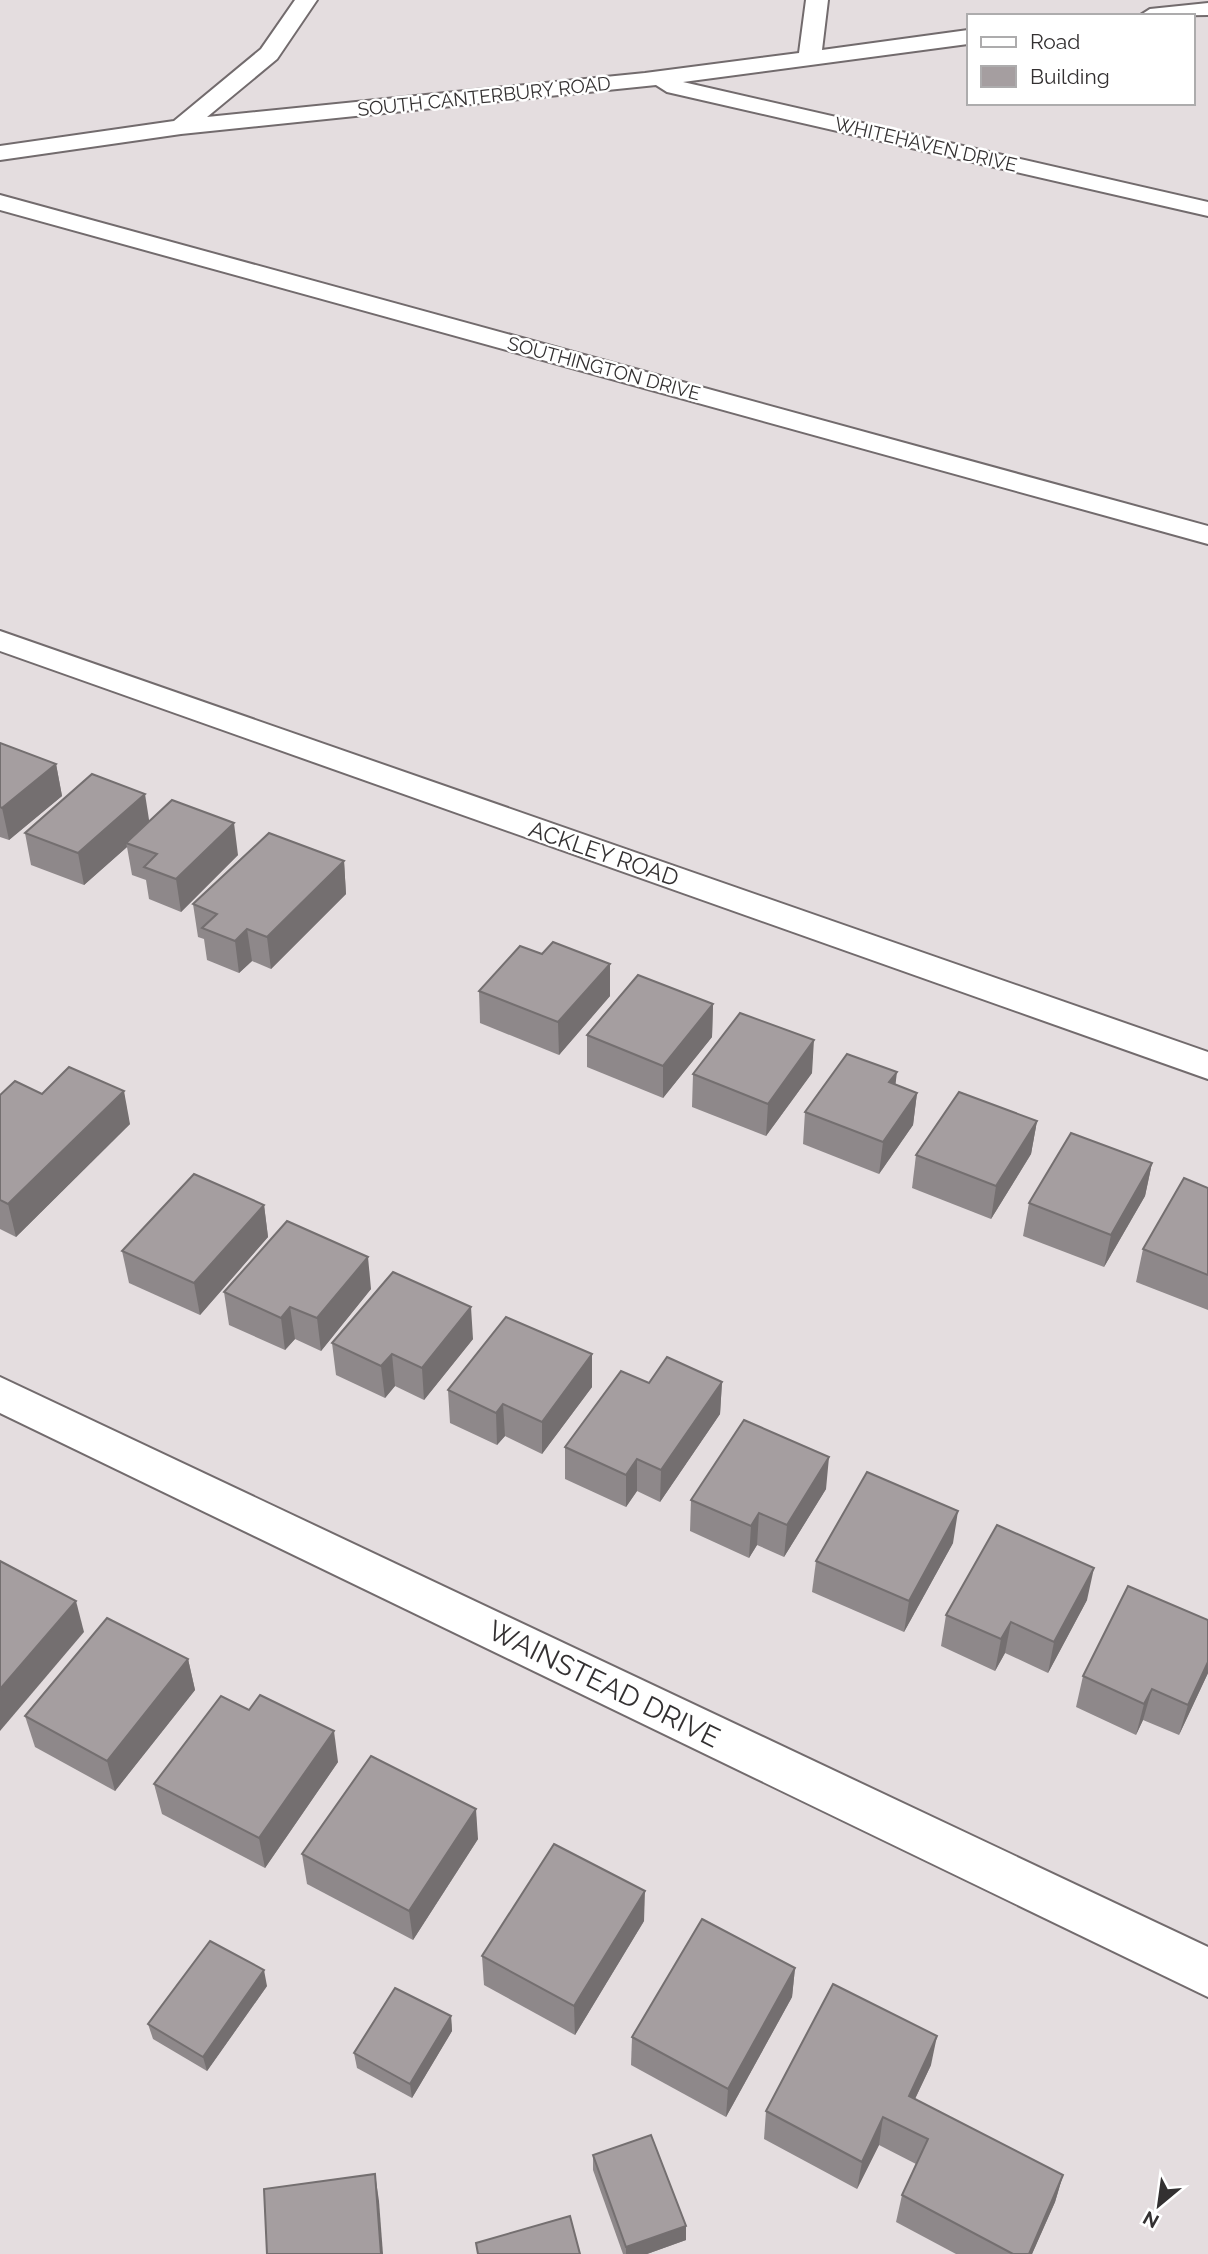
<svg xmlns="http://www.w3.org/2000/svg" width="1208" height="2254" font-family="Raleway,sans-serif">
  <rect width="100%" height="100%" fill="#e4dddf"/>
  <g fill="none" stroke-linecap="round" stroke-linejoin="round">
    <g stroke="#726b6d" stroke-width="4">
      <g id="street">
        <polygon points="295,0 317,0 277,59 207,117 645,73 799,53 806,0 828,0 822,50 968,30 968,44 683,82 1208,202 1208,216 667,92 656,85 181,134 0,160 0,146 174,121 261,49"/>
        <polygon points="1208,3 1208,15 1139,16 1150,9"/>
        <polygon points="0,195 1208,526 1208,544 0,210"/>
        <polygon points="0,631 1208,1052 1208,1079 0,651"/>
        <polygon points="0,1377 1208,1947 1208,1997 0,1413"/>
      </g>
    </g>
    <use href="#street" fill="#fff" fill-rule="evenodd"/>
  </g>
  <g fill="#8e888a">
    <polygon points="0,743 56,764 62,796 9,840 0,837"/>
    <polygon points="149,821 238,855 181,912 149,899 146,880 132,875 127,847 84,885 31,865 25,833"/>
    <polygon points="344,861 346,894 271,969 252,961 239,973 207,960 204,939 198,937 193,904"/>
    <polygon points="542,954 610,964 610,996 559,1055 480,1023 479,991"/>
    <polygon points="713,1004 712,1037 663,1098 587,1067 587,1035"/>
    <polygon points="812,1073 766,1136 692,1107 693,1074"/>
    <polygon points="895,1085 917,1093 913,1125 879,1174 803,1144 805,1112"/>
    <polygon points="42,1094 130,1124 16,1237 0,1229 0,1095"/>
    <polygon points="1037,1121 1031,1154 991,1219 912,1188 916,1155"/>
    <polygon points="1152,1163 1145,1196 1104,1267 1023,1236 1029,1203"/>
    <polygon points="1208,1188 1208,1310 1136,1282 1143,1249"/>
    <polygon points="264,1205 268,1237 200,1315 129,1283 122,1251"/>
    <polygon points="371,1289 321,1351 295,1339 285,1350 229,1325 224,1292"/>
    <polygon points="473,1339 424,1400 395,1386 385,1398 336,1375 332,1343"/>
    <polygon points="592,1354 592,1387 542,1454 505,1436 497,1445 450,1423 448,1390"/>
    <polygon points="722,1382 720,1414 660,1502 637,1491 626,1507 565,1479 565,1447 649,1383"/>
    <polygon points="826,1489 784,1557 757,1545 749,1558 690,1531 691,1500"/>
    <polygon points="953,1543 904,1632 812,1592 816,1561"/>
    <polygon points="1087,1600 1048,1673 1005,1653 995,1671 941,1646 946,1615"/>
    <polygon points="1208,1620 1208,1673 1179,1735 1143,1720 1136,1735 1076,1707 1083,1676"/>
    <polygon points="188,1659 195,1690 115,1791 35,1747 25,1716"/>
    <polygon points="338,1762 265,1868 162,1814 154,1784"/>
    <polygon points="478,1839 413,1940 307,1884 302,1854"/>
    <polygon points="644,1921 575,2035 484,1985 482,1956"/>
    <polygon points="795,1968 792,1997 726,2117 631,2065 632,2037"/>
    <polygon points="267,1986 207,2071 153,2039 148,2024"/>
    <polygon points="451,2016 452,2031 412,2098 357,2068 354,2053"/>
    <polygon points="931,2065 915,2099 1063,2175 1055,2202 1032,2254 956,2254 896,2222 902,2195 916,2164 879,2145 857,2189 764,2139 766,2111"/>
    <polygon points="593,2155 686,2240 647,2254 623,2254 593,2170"/>
  </g>
  <g fill="#746f70">
    <polygon points="56,764 62,796 9,840 2,808"/>
    <polygon points="145,794 150,826 126,843 127,847 84,885 78,853"/>
    <polygon points="234,823 238,855 181,912 176,879"/>
    <polygon points="344,861 346,894 271,969 267,937"/>
    <polygon points="247,929 252,961 239,973 235,941"/>
    <polygon points="610,964 610,996 559,1055 558,1022"/>
    <polygon points="713,1004 712,1037 663,1098 663,1066"/>
    <polygon points="814,1040 812,1073 766,1136 768,1104"/>
    <polygon points="897,1072 893,1105 889,1082"/>
    <polygon points="124,1091 130,1124 16,1237 8,1204"/>
    <polygon points="917,1093 913,1125 879,1174 883,1142"/>
    <polygon points="1037,1121 1031,1154 991,1219 996,1186"/>
    <polygon points="1152,1163 1145,1196 1104,1267 1111,1235"/>
    <polygon points="264,1205 268,1237 200,1315 194,1283"/>
    <polygon points="368,1257 371,1289 321,1351 317,1318"/>
    <polygon points="290,1307 295,1339 285,1350 281,1318"/>
    <polygon points="471,1307 473,1339 424,1400 422,1368"/>
    <polygon points="392,1354 395,1386 385,1398 381,1366"/>
    <polygon points="592,1354 592,1387 542,1454 542,1422"/>
    <polygon points="722,1382 720,1414 660,1502 661,1470"/>
    <polygon points="503,1404 505,1436 497,1445 496,1413"/>
    <polygon points="829,1457 826,1489 784,1557 787,1525"/>
    <polygon points="637,1459 637,1491 626,1507 626,1475"/>
    <polygon points="958,1511 953,1543 904,1632 909,1601"/>
    <polygon points="759,1513 757,1545 749,1558 751,1526"/>
    <polygon points="1094,1568 1087,1600 1048,1673 1054,1642"/>
    <polygon points="76,1601 84,1632 0,1731 0,1689"/>
    <polygon points="1011,1622 1005,1653 995,1671 1001,1639"/>
    <polygon points="188,1659 195,1690 115,1791 107,1761"/>
    <polygon points="1208,1662 1208,1673 1179,1735 1188,1705"/>
    <polygon points="1152,1689 1143,1720 1136,1735 1144,1704"/>
    <polygon points="334,1731 338,1762 265,1868 259,1838"/>
    <polygon points="476,1809 478,1839 413,1940 409,1911"/>
    <polygon points="645,1891 644,1921 575,2035 574,2006"/>
    <polygon points="795,1968 792,1997 726,2117 728,2089"/>
    <polygon points="264,1970 267,1986 207,2071 203,2057"/>
    <polygon points="451,2016 452,2031 412,2098 410,2084"/>
    <polygon points="937,2036 931,2065 903,2124 909,2096"/>
    <polygon points="883,2117 879,2145 857,2189 862,2162"/>
    <polygon points="375,2174 379,2201 383,2254 381,2254"/>
    <polygon points="1063,2175 1055,2202 1032,2254 1029,2254"/>
    <polygon points="686,2226 686,2240 647,2254 626,2254 626,2247"/>
  </g>
  <g fill="#a59ea0" stroke="#746f70" stroke-width="2">
    <polygon points="0,743 56,764 2,808 0,807"/>
    <polygon points="92,774 145,794 78,853 25,833"/>
    <polygon points="172,800 234,823 176,879 144,867 157,854 126,843"/>
    <polygon points="269,833 344,861 267,937 247,929 235,941 202,928 217,914 193,904"/>
    <polygon points="553,942 610,964 558,1022 479,991 520,946 542,954"/>
    <polygon points="638,975 713,1004 663,1066 587,1035"/>
    <polygon points="740,1013 814,1040 768,1104 693,1074"/>
    <polygon points="847,1054 897,1072 889,1082 917,1093 883,1142 805,1112"/>
    <polygon points="69,1067 124,1091 8,1204 0,1200 0,1095 15,1081 42,1094"/>
    <polygon points="959,1092 1037,1121 996,1186 916,1155"/>
    <polygon points="1071,1133 1152,1163 1111,1235 1029,1203"/>
    <polygon points="194,1174 264,1205 194,1283 122,1251"/>
    <polygon points="1184,1178 1208,1188 1208,1275 1143,1249"/>
    <polygon points="287,1221 368,1257 317,1318 290,1307 281,1318 224,1292"/>
    <polygon points="393,1272 471,1307 422,1368 392,1354 381,1366 332,1343"/>
    <polygon points="506,1317 592,1354 542,1422 503,1404 496,1413 448,1390"/>
    <polygon points="667,1357 722,1382 661,1470 637,1459 626,1475 565,1447 621,1371 649,1383"/>
    <polygon points="744,1420 829,1457 787,1525 759,1513 751,1526 691,1500"/>
    <polygon points="867,1472 958,1511 909,1601 816,1561"/>
    <polygon points="997,1525 1094,1568 1054,1642 1011,1622 1001,1639 946,1615"/>
    <polygon points="0,1561 76,1601 0,1689"/>
    <polygon points="1128,1586 1208,1620 1208,1662 1188,1705 1152,1689 1144,1704 1083,1676"/>
    <polygon points="107,1618 188,1659 107,1761 25,1716"/>
    <polygon points="260,1695 334,1731 259,1838 154,1784 221,1696 249,1710"/>
    <polygon points="371,1756 476,1809 409,1911 302,1854"/>
    <polygon points="554,1844 645,1891 574,2006 482,1956"/>
    <polygon points="702,1919 795,1968 728,2089 632,2037"/>
    <polygon points="210,1941 264,1970 203,2057 148,2024"/>
    <polygon points="833,1984 937,2036 909,2096 1063,2175 1029,2254 1013,2254 902,2195 928,2139 883,2117 862,2162 766,2111"/>
    <polygon points="395,1988 451,2016 410,2084 354,2053"/>
    <polygon points="651,2135 686,2226 626,2247 593,2155"/>
    <polygon points="375,2174 381,2254 267,2254 264,2189"/>
    <polygon points="570,2216 580,2254 478,2254 476,2243"/>
  </g>
  <g text-anchor="middle" dominant-baseline="central" stroke-width="5" stroke-linejoin="round" paint-order="stroke">
    <g font-size="19" fill="#333031" stroke="#fff">
      <text transform="translate(484 96) rotate(-6)">SOUTH CANTERBURY ROAD</text>
      <text transform="translate(926 144) rotate(13)">WHITEHAVEN DRIVE</text>
      <text transform="translate(604 368) rotate(15)">SOUTHINGTON DRIVE</text>
    </g>
    <g font-size="23" fill="#333031" stroke="#fff">
      <text transform="translate(604 853) rotate(19)">ACKLEY ROAD</text>
    </g>
    <g font-size="28" fill="#333031" stroke="#fff">
      <text transform="translate(604 1684) rotate(26)">WAINSTEAD DRIVE</text>
    </g>
  </g>
  <rect x="967" y="14" width="228" height="91" fill="#ffffff" stroke="#adacad" stroke-width="2"/>
  <rect x="981" y="37" width="35" height="10" fill="#ffffff" stroke="#adacad" stroke-width="2"/>
  <text x="1030" y="49" font-size="21" fill="#333031">Road</text>
  <rect x="981" y="66" width="35" height="21" fill="#a59ea0" stroke="#adacad" stroke-width="2"/>
  <text x="1030" y="84" font-size="21" fill="#333031">Building</text>
  <g transform="translate(1159 2205) rotate(209)" stroke="#ffffff" stroke-width="5" paint-order="stroke">
  <path d="M0-5L12 26L0 18L-12 26Z" fill="#333031"/>
  <text y="-10" font-size="19" font-weight="bold" text-anchor="middle" fill="#333031">N</text>
  </g>
</svg>
